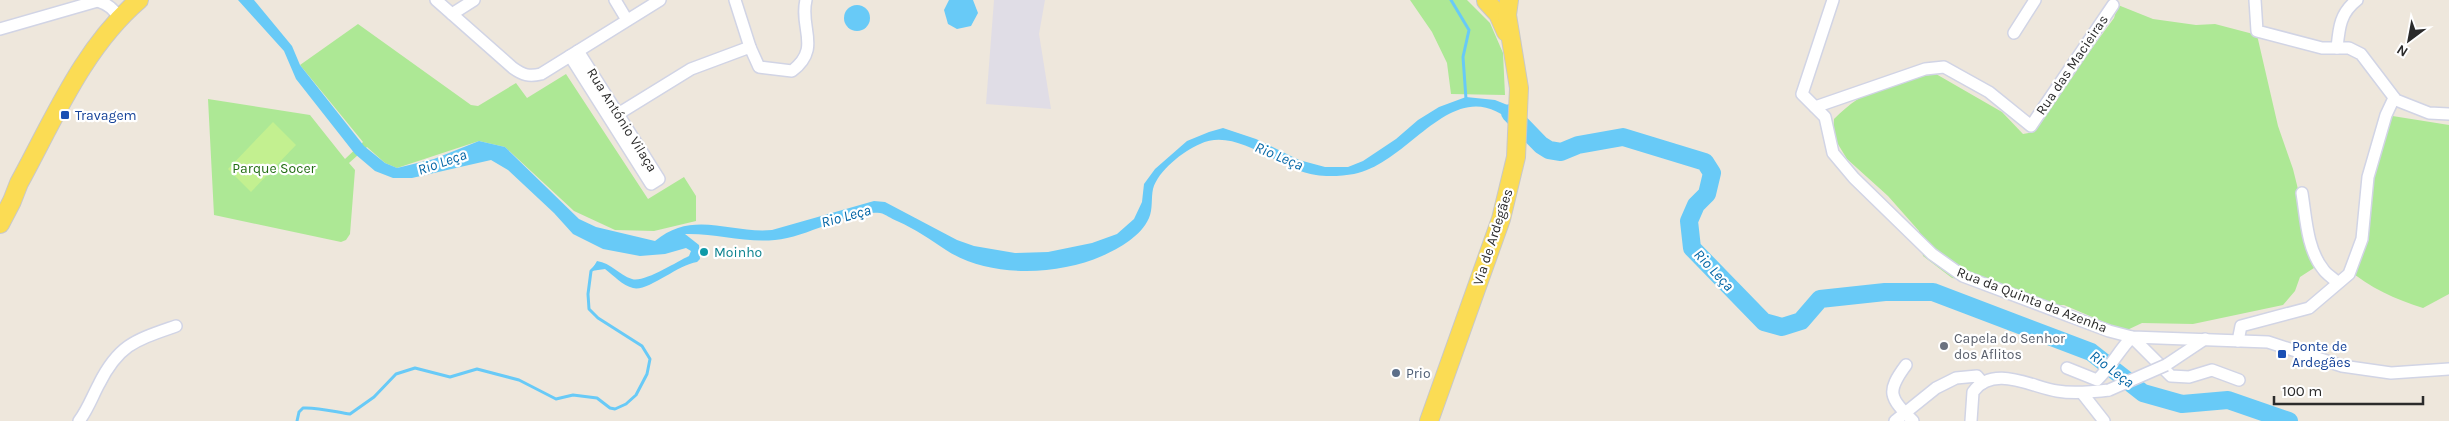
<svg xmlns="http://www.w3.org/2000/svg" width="2449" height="421" font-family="Karla,sans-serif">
  <rect width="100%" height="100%" fill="#eee7dc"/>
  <polygon fill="#e0dde6" points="994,0 1045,0 1039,34 1051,109 986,104"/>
  <g fill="#ade895">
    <polygon points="1410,0 1467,0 1490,23 1503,53 1505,95 1451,94 1447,63 1432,32"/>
    <path d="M2118 5 2153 19 2196 25 2215 24 2257 35 2278 126 2293 169 2317 266 2300 277 2295 291 2283 305 2193 324 2142 323 2125 331 2064 305H2045L1971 281 1952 278 1923 256 1919 231 1888 196 1847 159 1833 136 1834 119C1865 88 1893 80 1936 74L2002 112 2023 134 2034 132 2060 92 2114 18Z"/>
    <polygon points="358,24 471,105 478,106 516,83 527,98 566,74 648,199 684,177 696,196 696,221 654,231 615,230 574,211 505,147 479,141 397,168 385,163 367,147 349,163 355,170 350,234 346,240 341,242 214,215 208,99 310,115 345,159 363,142 300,65"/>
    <path d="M2380 114 2449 125V294L2423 308C2397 300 2368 287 2348 269L2367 213 2381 119Z"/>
  </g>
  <polygon fill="#c3f090" points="273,122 296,145 251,192 228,169"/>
  <g fill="#68caf7">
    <path d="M238 0H254L292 46 300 65 364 146 385 163 397 168 434 159 479 141 505 147 579 219 596 227 655 241C693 209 731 234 772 230L874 201 885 202 957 240 974 246 1015 253 1048 252 1092 243 1117 234 1134 219 1142 202 1144 184 1155 169 1187 141 1209 132 1223 128 1256 139 1299 160 1325 167H1348L1363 161 1396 139 1418 120 1439 107 1466 97 1495 100 1520 110 1518 128C1456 64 1413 163 1354 174 1343 176 1327 177 1316 175 1280 171 1237 126 1200 144 1183 151 1158 171 1153 189 1151 198 1153 209 1149 218 1141 236 1120 248 1102 256 1056 276 989 278 946 250 928 238 917 230 897 221 891 219 886 214 880 213 849 210 809 237 775 240 744 243 715 233 685 234L699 245 700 259 697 262C677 265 648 292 633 288 623 286 613 275 605 269L591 271 597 261C611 263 619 275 632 279 644 283 676 262 689 256L691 251 686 248 665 254 640 256 603 249 573 234 554 213 508 170 491 160 412 178H393L375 171 355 154 296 79 284 51Z"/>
    <polygon points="949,0 973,0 978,13 971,26 957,29 948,24 944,10"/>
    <circle cx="857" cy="18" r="13"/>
  </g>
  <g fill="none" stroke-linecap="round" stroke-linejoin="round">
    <g stroke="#68caf7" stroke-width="3">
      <polyline points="1451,0 1469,30 1463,57 1466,99"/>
      <path d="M297 421 299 412 303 408C317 407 336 412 350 414L374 397 396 374 415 368 450 377 477 369 519 380 556 399 573 395 597 398 610 408 615 409 626 404 636 395 647 374 650 359 642 346 598 318 589 309 588 294 591 271 597 265"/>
    </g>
    <polyline stroke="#68caf7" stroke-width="18" points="1510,113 1541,145 1549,150 1561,152 1578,145 1623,137 1705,162 1712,173 1707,194 1696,205 1689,221 1692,248 1764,322 1782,327 1801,321 1820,299 1885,292 1933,292 2091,352 2143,393 2182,404 2228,400 2289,421"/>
    <g stroke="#d1d4e5" stroke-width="14">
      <g id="minor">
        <path d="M436 0 513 68C523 75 529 77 541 74L660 0"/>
        <polyline points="615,0 627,20"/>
        <polyline points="735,0 750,47"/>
        <polyline points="1833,0 1802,94 1825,117 1833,153 1854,178 1932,254 1963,276 2109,331 2132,337 2268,342 2342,366 2391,373 2449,369"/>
        <polyline points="2255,0 2257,31 2322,48 2349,48 2361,54 2396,100 2429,113 2449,114"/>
        <path d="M98 1C107 4 115 9 118 18"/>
        <polyline points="452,14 474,0"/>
        <polyline points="0,29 101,0"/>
        <polyline points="2014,33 2035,0"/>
        <path d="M2337 48C2339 28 2340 13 2357 0"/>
        <polyline points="570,56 651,184 659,179 578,51"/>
        <polyline points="1815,107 1925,69 1944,67 1989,92 2031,126 2113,5"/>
        <path d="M618 114 691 69 750 47 759 67 792 71C822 48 799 28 806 0"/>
        <path d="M2302 193C2306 218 2307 249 2323 269 2326 274 2333 278 2337 282"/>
        <polyline points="2238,341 2241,326 2309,308 2349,274 2362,239 2368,177 2386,115 2394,98"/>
        <path d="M1906 365C1886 392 1889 397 1913 421"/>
        <polyline points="2166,365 2205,339"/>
        <path d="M2067 368 2097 380C2111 367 2119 350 2132 337L2171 376 2189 377 2212 370 2239 380"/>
        <polyline points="2082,393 2104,421"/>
        <path d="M79 421C88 409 92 397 99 384 119 344 136 340 176 326"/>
        <polyline points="1895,421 1936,388 1956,378 1977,376 1983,383"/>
        <path d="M1971 421 1973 392C1993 364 2032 387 2057 391 2074 394 2092 392 2109 390"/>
      </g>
    </g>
    <g stroke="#c8c8c8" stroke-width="20">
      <g id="primary">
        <polyline points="1486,1 1498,14 1506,32"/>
        <path d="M0 224 12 201 19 183C54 119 83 48 139 0"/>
        <polyline points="1429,421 1501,219 1516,157 1519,88 1507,15 1509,0"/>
      </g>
    </g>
    <use href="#minor" stroke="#fff" stroke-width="11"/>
    <use href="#primary" stroke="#fbdc54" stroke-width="18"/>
    <g stroke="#d1d4e5" stroke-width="14" stroke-linecap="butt">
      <polyline id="minor-bridge" points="2109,390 2166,365"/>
    </g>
    <use href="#minor-bridge" stroke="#fff" stroke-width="11"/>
  </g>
  <g fill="#1a4fb4" stroke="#fff" stroke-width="2">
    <rect x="60" y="110" width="10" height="10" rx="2.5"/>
    <rect x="2277" y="349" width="10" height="10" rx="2.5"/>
  </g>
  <circle fill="#0f9aa8" stroke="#fff" stroke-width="2" cx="704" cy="252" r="5"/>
  <circle fill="#6b7280" stroke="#fff" stroke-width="2" cx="1944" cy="346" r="5"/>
  <circle fill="#5c6f8a" stroke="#fff" stroke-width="2" cx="1396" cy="373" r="5"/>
  <g text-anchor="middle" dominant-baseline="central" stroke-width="4.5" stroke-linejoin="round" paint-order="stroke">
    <g font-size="14" fill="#2b2b2b" stroke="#fff">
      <text transform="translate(2072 65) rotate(-56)">Rua das Macieiras</text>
      <text transform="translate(622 120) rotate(58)">Rua António Vilaça</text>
      <text transform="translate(1493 237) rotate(-72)">Via de Ardegães</text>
      <text transform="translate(2032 300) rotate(21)">Rua da Quinta da Azenha</text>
    </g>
    <g font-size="14" fill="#164399" stroke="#fff" text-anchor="start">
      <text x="75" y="115">Travagem</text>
      <text x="2292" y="346">Ponte de<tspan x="2292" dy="16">Ardegães</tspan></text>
    </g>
    <g font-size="14" fill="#236e15" stroke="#fff">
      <text x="274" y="168">Parque Socer</text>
    </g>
    <g font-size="14" fill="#0d838f" stroke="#fff" text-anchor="start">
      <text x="714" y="252">Moinho</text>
    </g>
    <g font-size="14" fill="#5b616d" stroke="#fff" text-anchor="start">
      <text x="1954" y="338">Capela do Senhor<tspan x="1954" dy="16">dos Aflitos</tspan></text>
    </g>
    <g font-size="14" fill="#4e5e75" stroke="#fff" text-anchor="start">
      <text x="1406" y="373">Prio</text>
    </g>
    <g font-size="15" font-style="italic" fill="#0466a6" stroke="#fff">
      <text transform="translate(1279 156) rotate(23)">Rio Leça</text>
      <text transform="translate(442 162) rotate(-19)">Rio Leça</text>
      <text transform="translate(846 216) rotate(-15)">Rio Leça</text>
      <text transform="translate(1714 270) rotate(47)">Rio Leça</text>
      <text transform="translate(2112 369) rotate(37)">Rio Leça</text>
    </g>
  </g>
  <g transform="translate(2409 40) rotate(212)" stroke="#ffffff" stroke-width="4" paint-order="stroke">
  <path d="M0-4L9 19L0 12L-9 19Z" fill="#2b2b2b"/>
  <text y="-8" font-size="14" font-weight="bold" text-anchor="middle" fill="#2b2b2b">N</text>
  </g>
  <path d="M2274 396v8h149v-8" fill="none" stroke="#2b2b2b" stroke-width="2.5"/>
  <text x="2282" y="396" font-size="15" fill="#2b2b2b" stroke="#ffffff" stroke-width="4" paint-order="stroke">100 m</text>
</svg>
